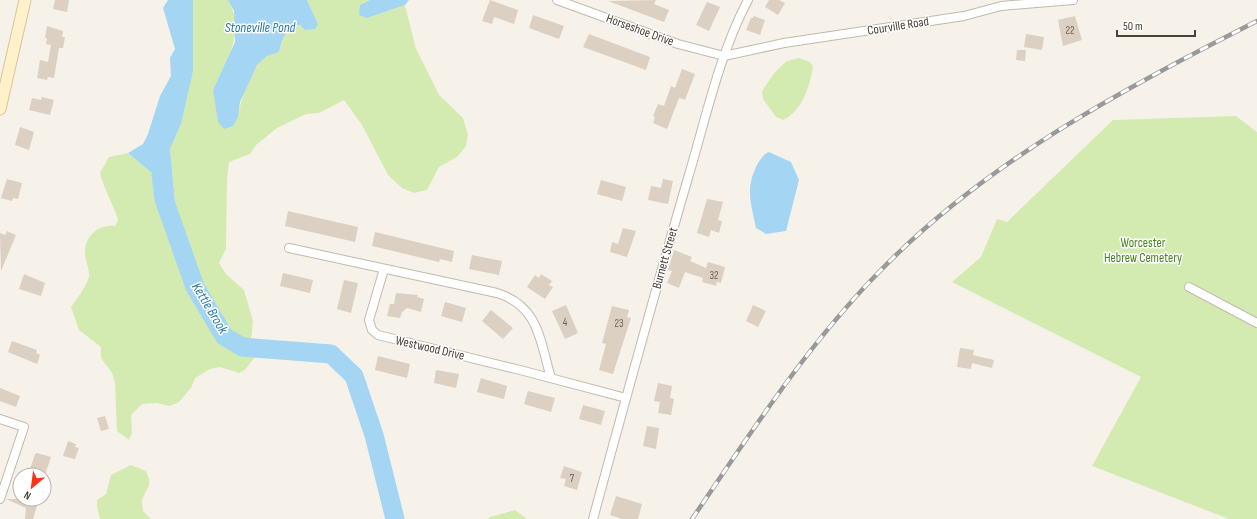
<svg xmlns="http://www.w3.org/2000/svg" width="1257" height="519" font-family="'Sofia Sans Condensed',sans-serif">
  <rect width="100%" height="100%" fill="#f6f2ea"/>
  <g fill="#d3ebb1">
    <path d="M193 0H228C246 32 227 60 213 90L238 117C240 101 252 64 267 56 271 54 275 53 279 52L285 34 292 26 318 24 307 0H370L360 5 367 18 405 5 416 49 439 95 463 118 468 135 466 146 457 157 439 167 427 190 414 193 402 188 388 175 362 125 344 100 319 113 306 114 277 128 256 145 250 154 229 162 227 178 226 249 219 263 226 274 244 290 253 321 251 339 254 358 245 370 239 373 220 367 210 369 195 378 191 388 179 402 169 406 157 403 142 404 131 415 132 433 129 440 117 431 115 383 112 373 101 358V347L79 330 71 307C76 300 87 285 89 277 90 270 85 260 85 253 85 235 99 224 115 226L118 220C113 203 104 190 100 173L109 157 128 153 152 173 164 199 175 202 170 149 181 124Z"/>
    <path d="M799 58C805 60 810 61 813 66 810 87 802 111 783 120L776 117 763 99 762 91 775 72 787 61Z"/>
    <polygon points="1236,116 1257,132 1257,519 1229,519 1092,466 1141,377 952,282 981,257 997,219 1007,222 1113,120"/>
    <path d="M131 465 146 471C153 488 148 484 143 498 141 502 143 507 143 511L151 519H100L97 507V500L106 494 111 475Z"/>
    <polygon points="515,510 527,519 488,519 490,517"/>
  </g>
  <g fill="#a4d6f4">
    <polygon points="168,0 193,0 193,71 181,124 170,149 175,202 164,199 152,173 128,153 143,144 148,134 160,96 171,76 170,58 175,49 163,8"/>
    <path d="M228 0H307L318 24 315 29 305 30 300 25C285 27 283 39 279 52L267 56 257 65 240 102 238 117 233 126 224 129 218 122 213 90 235 42 234 11Z"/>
    <polygon points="370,0 409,0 405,5 367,18 359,15 360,5"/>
    <path d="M769 152 791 162 799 180 786 231 766 234 756 228C754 217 750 204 750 193 749 180 758 156 769 152Z"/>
  </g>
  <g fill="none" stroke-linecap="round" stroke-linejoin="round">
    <polyline stroke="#a4d6f4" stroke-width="19" points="161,174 164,199 195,287 224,336 242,347 331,354 354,376 374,435 395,519"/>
  </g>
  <g fill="#dbd0c1">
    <polygon points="55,0 69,0 67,12 53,9"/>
    <polygon points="490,0 518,10 514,24 494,17 492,24 482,21"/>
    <polygon points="656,0 654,4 669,10 664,22 608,1"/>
    <polygon points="769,0 779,0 785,3 778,15 765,7"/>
    <polygon points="707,2 720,7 709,31 696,25"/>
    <polygon points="533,15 564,26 559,39 529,28"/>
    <polygon points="754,16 765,20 760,35 746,30 751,18 753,18"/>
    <polygon points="1075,16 1082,40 1063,46 1058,20"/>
    <polygon points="47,26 63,31 62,37 65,37 63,48 59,48 54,78 48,77 47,80 37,78 40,60 48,62 51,45 46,44 47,38 45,38"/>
    <polygon points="589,34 650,57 646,70 583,47"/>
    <polygon points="1026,34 1044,37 1042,50 1024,47"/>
    <polygon points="1017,50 1026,50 1025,61 1016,60"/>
    <polygon points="682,69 695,74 685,100 679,98 667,129 653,123 655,117 653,116 658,104 664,106 671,86 675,88"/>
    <polygon points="42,97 54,100 50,115 29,110 32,98 41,100"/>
    <polygon points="20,127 34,132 29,150 15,145"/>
    <polygon points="7,179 22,183 18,199 13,198 12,201 1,198"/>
    <polygon points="663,179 673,181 668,204 648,200 651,186 661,188"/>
    <polygon points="601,180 626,187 622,201 597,194"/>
    <polygon points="707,199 723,202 718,220 722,221 719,233 711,230 709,237 697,233"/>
    <polygon points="288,211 358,227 355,242 285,226"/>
    <polygon points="623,228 636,231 627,257 610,252 612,242 618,244"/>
    <polygon points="7,231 16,235 1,271 0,233 5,235"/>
    <polygon points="375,232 454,251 452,262 440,259 439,262 372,246"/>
    <polygon points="674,250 692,257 690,261 706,268 708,262 725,267 721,283 717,282 716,286 702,282 703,278 685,272 679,288 667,283 672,271 668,270"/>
    <polygon points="472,255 502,261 499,275 469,269"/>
    <polygon points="283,273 313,280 310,293 280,286"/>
    <polygon points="24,274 45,283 41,296 19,289"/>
    <polygon points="541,274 552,281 549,285 553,287 545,299 527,287 535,275 539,278"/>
    <polygon points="344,280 358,283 351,313 337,309"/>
    <polygon points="396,293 418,295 417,297 424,299 421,312 407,308 402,312 400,318 387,316 390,304 394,304"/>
    <polygon points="445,302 466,308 462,322 441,316"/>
    <polygon points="566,305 578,333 565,339 552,311"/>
    <polygon points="753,305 766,311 758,327 746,321"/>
    <polygon points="612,306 629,310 627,317 631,318 613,374 599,370 606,344 602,343"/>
    <polygon points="491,310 513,328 503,339 482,321"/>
    <polygon points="12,341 37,350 36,353 40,355 37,364 8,352"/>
    <polygon points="960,348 974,350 973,355 994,360 992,368 972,363 971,369 957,367"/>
    <polygon points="378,356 410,364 407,378 375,370"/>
    <polygon points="436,370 459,374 456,388 434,383"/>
    <polygon points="481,378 507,386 504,399 477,392"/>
    <polygon points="658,383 672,386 670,398 674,399 671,415 658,413 660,402 654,401"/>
    <polygon points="0,388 20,396 16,407 0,401"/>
    <polygon points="528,391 555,398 551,412 524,404"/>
    <polygon points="583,405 605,411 601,425 579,419"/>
    <polygon points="105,416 109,429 101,431 97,418"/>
    <polygon points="647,426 659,428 656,449 643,446"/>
    <polygon points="68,441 76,444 75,447 79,448 75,459 63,456"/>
    <polygon points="37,453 51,457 45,475 28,475 35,454"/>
    <polygon points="564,466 582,472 577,490 564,486 566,479 560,478"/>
    <polygon points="616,496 642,504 638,519 622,519 610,515"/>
    <polygon points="6,499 39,499 33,519 25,519 26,508"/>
  </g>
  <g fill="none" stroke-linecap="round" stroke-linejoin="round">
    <g stroke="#c2b9ac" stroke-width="10">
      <g id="minor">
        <polyline points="557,0 678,44 724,56 784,43 964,16 1001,6 1073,0"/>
        <path d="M289 248 497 293C539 306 540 341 551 378"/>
        <polyline points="384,269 369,320 372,330 378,335 520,370 626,398"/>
        <polyline points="1189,287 1257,323"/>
        <polyline points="0,419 24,427 0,499"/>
        <path d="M593 519C624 405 655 291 688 178 706 118 719 55 748 0"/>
      </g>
    </g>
    <g stroke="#d8c598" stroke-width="13">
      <polyline id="secondary" points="0,109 25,0"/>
    </g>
    <use href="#minor" stroke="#fff" stroke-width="8"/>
    <use href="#secondary" stroke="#fff1ca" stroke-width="11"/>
    <g stroke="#999" stroke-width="4.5">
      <path id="rail" d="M692 519C750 434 807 345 880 271 987 161 1122 90 1257 21"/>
    </g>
    <use href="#rail" stroke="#fff" stroke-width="3" stroke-dasharray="9" stroke-linecap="butt"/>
  </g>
  <g text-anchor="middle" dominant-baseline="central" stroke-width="3" stroke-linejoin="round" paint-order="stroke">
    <g font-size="11" fill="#6e665a">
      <text x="1070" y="30">22</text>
      <text x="714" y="275">32</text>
      <text x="565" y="322">4</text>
      <text x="619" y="323">23</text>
      <text x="572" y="478">7</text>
    </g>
    <g font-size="13" fill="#4a4237" stroke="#fff">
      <text transform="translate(898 26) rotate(-9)">Courville Road</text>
      <text transform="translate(640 30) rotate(20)">Horseshoe Drive</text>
      <text transform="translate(665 258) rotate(-74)">Burnett Street</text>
      <text transform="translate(430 348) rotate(13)">Westwood Drive</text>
    </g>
    <g font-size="13" fill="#4b8026" stroke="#fff">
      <text x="1143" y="243">Worcester<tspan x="1143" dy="15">Hebrew Cemetery</tspan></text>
    </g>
    <g font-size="14" font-style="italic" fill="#2778ac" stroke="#fff">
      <text x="260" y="27">Stoneville Pond</text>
      <text transform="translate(210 308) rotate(59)">Kettle Brook</text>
    </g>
  </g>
  <g transform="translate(32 487) rotate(209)"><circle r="19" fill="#ffffff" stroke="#b7b3af"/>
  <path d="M0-3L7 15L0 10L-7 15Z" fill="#ff3417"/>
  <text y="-6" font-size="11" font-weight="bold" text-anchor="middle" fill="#4a4237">N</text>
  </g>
  <path d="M1117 30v6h78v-6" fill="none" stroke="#4a4237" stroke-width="2"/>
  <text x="1123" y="30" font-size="12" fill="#4a4237" stroke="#ffffff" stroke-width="3" paint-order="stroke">50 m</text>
</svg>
